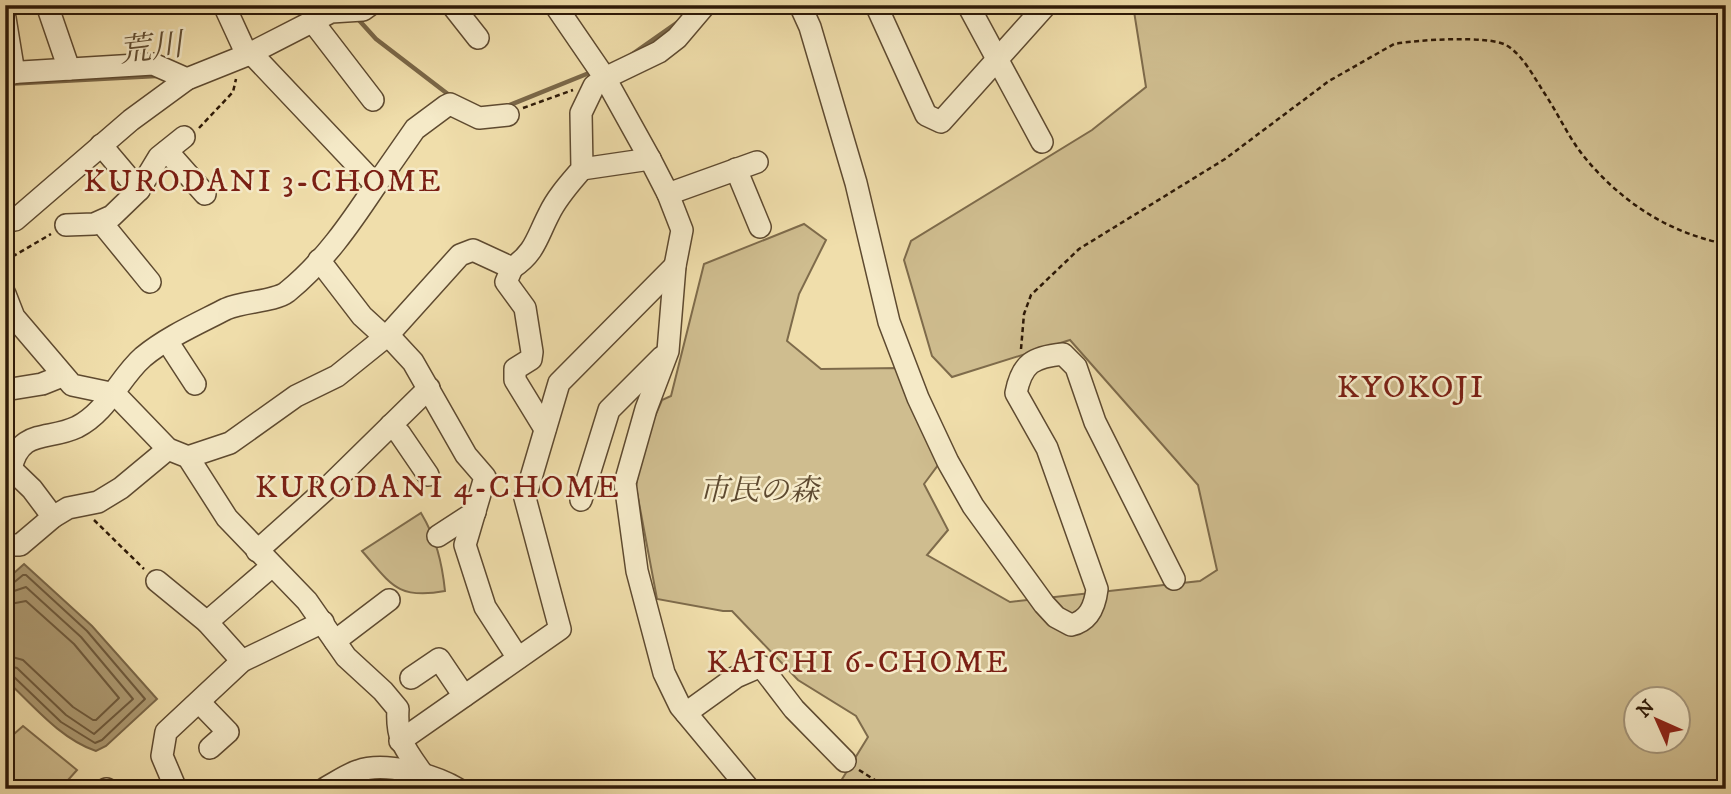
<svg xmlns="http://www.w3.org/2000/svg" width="1731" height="794" font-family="'IM FELL DW Pica','Noto Serif JP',serif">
  <rect width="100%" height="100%" fill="#f0deab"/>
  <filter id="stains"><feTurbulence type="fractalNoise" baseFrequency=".00286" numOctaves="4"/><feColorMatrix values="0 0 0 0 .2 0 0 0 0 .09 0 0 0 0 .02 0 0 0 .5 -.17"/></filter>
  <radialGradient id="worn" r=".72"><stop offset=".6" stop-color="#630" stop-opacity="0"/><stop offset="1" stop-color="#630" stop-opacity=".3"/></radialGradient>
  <g fill="#cfbd8f" stroke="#7e6b4b" stroke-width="2" fill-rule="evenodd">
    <path d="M1133 5H1726V789H836L868 737 856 716 798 680 732 611H723L657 599 636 487 642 446 662 400 671 396 704 264 804 224 826 240 799 294 787 341 821 369 900 368 941 461 924 484 948 530 927 555 1010 602 1200 581 1217 570 1198 485 1070 340 952 377 932 356 904 260 911 241 1092 130 1146 87ZM1636 700H1678V742H1636Z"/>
    <path d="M421 513C436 538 442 562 445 591 397 600 391 584 362 551Z"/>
    <polygon points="23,726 77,770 60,789 8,789 5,785 5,742"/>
  </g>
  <path fill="#ae9b73" stroke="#7a6748" stroke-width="2" d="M24 564 92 626 157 699 106 746 96 751C60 739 32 704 5 679V581Z"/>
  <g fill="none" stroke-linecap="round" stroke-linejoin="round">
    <g stroke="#6e5a3d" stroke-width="2">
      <polyline points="5,585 12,584 23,575 26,575 87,631 145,699 102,740 95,743 61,722 13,676 5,674"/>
      <polyline points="5,594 26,587 81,637 133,699 94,734 66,715 17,668 5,665"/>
      <polyline points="5,605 26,601 74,644 119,698 96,720 93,720 73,707 23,660 5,655"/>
    </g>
    <g stroke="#7a6748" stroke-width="4.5">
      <polyline points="357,18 376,39 453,98"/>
      <polyline points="631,55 678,22"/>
      <polyline points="5,84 156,76"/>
      <polyline points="505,107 594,71"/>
    </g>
    <g stroke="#5e4a30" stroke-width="24">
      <g id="minor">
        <polyline points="47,5 69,69"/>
        <polyline points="224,5 247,55"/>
        <polyline points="452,5 478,38"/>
        <polyline points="555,5 605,78 650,159 668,194 682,230 675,266 668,351 646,409 625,483 637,571 664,673 680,706 749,789"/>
        <path d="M800 5 810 27 856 183 889 322 918 398 948 462 973 506 1044 604 1056 617 1071 625C1089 621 1095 606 1097 589L1047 448 1016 393C1022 363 1033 357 1063 354L1076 367 1095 422 1174 579"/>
        <polyline points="876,5 926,115 941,122 1046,5"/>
        <polyline points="968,5 1042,142"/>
        <polyline points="5,18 14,73"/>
        <polyline points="313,22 373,100"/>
        <polyline points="5,73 153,64 187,79"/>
        <polyline points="101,145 139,190"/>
        <polyline points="167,151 205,194"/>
        <polyline points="582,169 650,159"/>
        <polyline points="736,169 760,227"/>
        <polyline points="376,185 415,129 446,106 450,104 479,118 508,115"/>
        <polyline points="668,194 757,162"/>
        <polyline points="15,220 131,120 187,79 247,55 331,12 363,10 370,5"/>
        <polyline points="101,222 150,282"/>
        <polyline points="66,225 94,224 112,216 139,190 159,157 184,137"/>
        <polyline points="319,260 362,316 386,338"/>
        <polyline points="512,268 506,282 525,308 532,352 531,359 515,369 515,380 545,429"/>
        <path d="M5 294 14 317 72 385 115 394 168 449 188 457 227 518 307 601 346 657 383 691 398 709C396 739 405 749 422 773"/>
        <polyline points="388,335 413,362 466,455 485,477 465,545 485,607 518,658"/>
        <polyline points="167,341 195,384"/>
        <polyline points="5,390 42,384 62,376"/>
        <polyline points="391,425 400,434 428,475"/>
        <path d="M188 457 230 443 296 396 337 376 388 335 460 255 473 250 512 268C535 253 537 237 549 214 557 197 570 183 582 169L581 113 594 86 605 78 659 52 677 38 705 5"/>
        <polyline points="5,463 32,489 53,517"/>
        <path d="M11 469C20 428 48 441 77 427 108 411 119 378 143 357 167 337 199 323 226 309 243 301 274 302 287 292 324 262 350 224 376 185L251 53"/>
        <polyline points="581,500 609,410 662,357"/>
        <polyline points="438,536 475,512"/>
        <polyline points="5,548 9,545 20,545 53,517 68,508 98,502 121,488 168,449"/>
        <polyline points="257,551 325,490 429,388"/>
        <polyline points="157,581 207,622"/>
        <polyline points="335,641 389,600"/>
        <polyline points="242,661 207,622 272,566"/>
        <polyline points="411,678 439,659 464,696"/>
        <polyline points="199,702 228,732 210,748"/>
        <polyline points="686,713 736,677 761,666 794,709 845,761"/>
        <polyline points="400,741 560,629 525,498 559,383 675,266"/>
        <polyline points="106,789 107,789"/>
        <polyline points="176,789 162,756 166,732 242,661 323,622"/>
        <path d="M324 789C335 783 346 775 358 771 385 761 434 775 458 789"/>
      </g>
    </g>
    <g stroke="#2d1907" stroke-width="2.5" stroke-dasharray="5 3.5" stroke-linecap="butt">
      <polyline points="523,108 573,90"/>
      <polyline points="199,128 233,92 236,79"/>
      <polyline points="5,261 51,234"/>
      <path d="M1021 349 1024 314 1031 295 1079 249 1225 159 1329 81 1394 44C1416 40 1487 35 1506 45 1522 54 1534 77 1543 91 1558 113 1569 139 1586 159 1623 203 1669 233 1726 244"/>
      <polyline points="94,520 144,569"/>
      <polyline points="859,770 889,789"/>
    </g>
    <use href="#minor" stroke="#f5eac8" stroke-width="21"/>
  </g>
  <g text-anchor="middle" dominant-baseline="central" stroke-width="5" stroke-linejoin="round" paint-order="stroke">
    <g font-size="30" font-style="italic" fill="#5e4a30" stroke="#f5eac8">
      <text x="759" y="491">市民の森</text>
    </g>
    <g font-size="32" font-style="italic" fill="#614d32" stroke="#f5eac8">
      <text transform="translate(151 49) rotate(-7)">荒川</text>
    </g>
    <g font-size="32" letter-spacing="2" fill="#7a1f14" stroke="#f5eac8">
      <text x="263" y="182">KURODANI 3-CHOME</text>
      <text x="1411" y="388">KYOKOJI</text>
      <text x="438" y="488">KURODANI 4-CHOME</text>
      <text x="858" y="663">KAICHI 6-CHOME</text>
    </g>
  </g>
  <rect width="1731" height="794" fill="none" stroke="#f0deab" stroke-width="28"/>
  <rect x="7" y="7" width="1717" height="780" fill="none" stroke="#2d1907" stroke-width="3.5"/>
  <rect x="14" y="14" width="1703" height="766" fill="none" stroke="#2d1907" stroke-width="2"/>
  <g transform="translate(1657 720) rotate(315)"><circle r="33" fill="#f5eac8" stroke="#a5967b" stroke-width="2"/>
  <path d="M0-5L12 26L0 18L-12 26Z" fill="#8f2418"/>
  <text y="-10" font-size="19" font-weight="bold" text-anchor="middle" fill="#2d1907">N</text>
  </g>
  <rect width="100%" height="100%" filter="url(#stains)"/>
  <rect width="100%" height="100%" fill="url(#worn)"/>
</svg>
